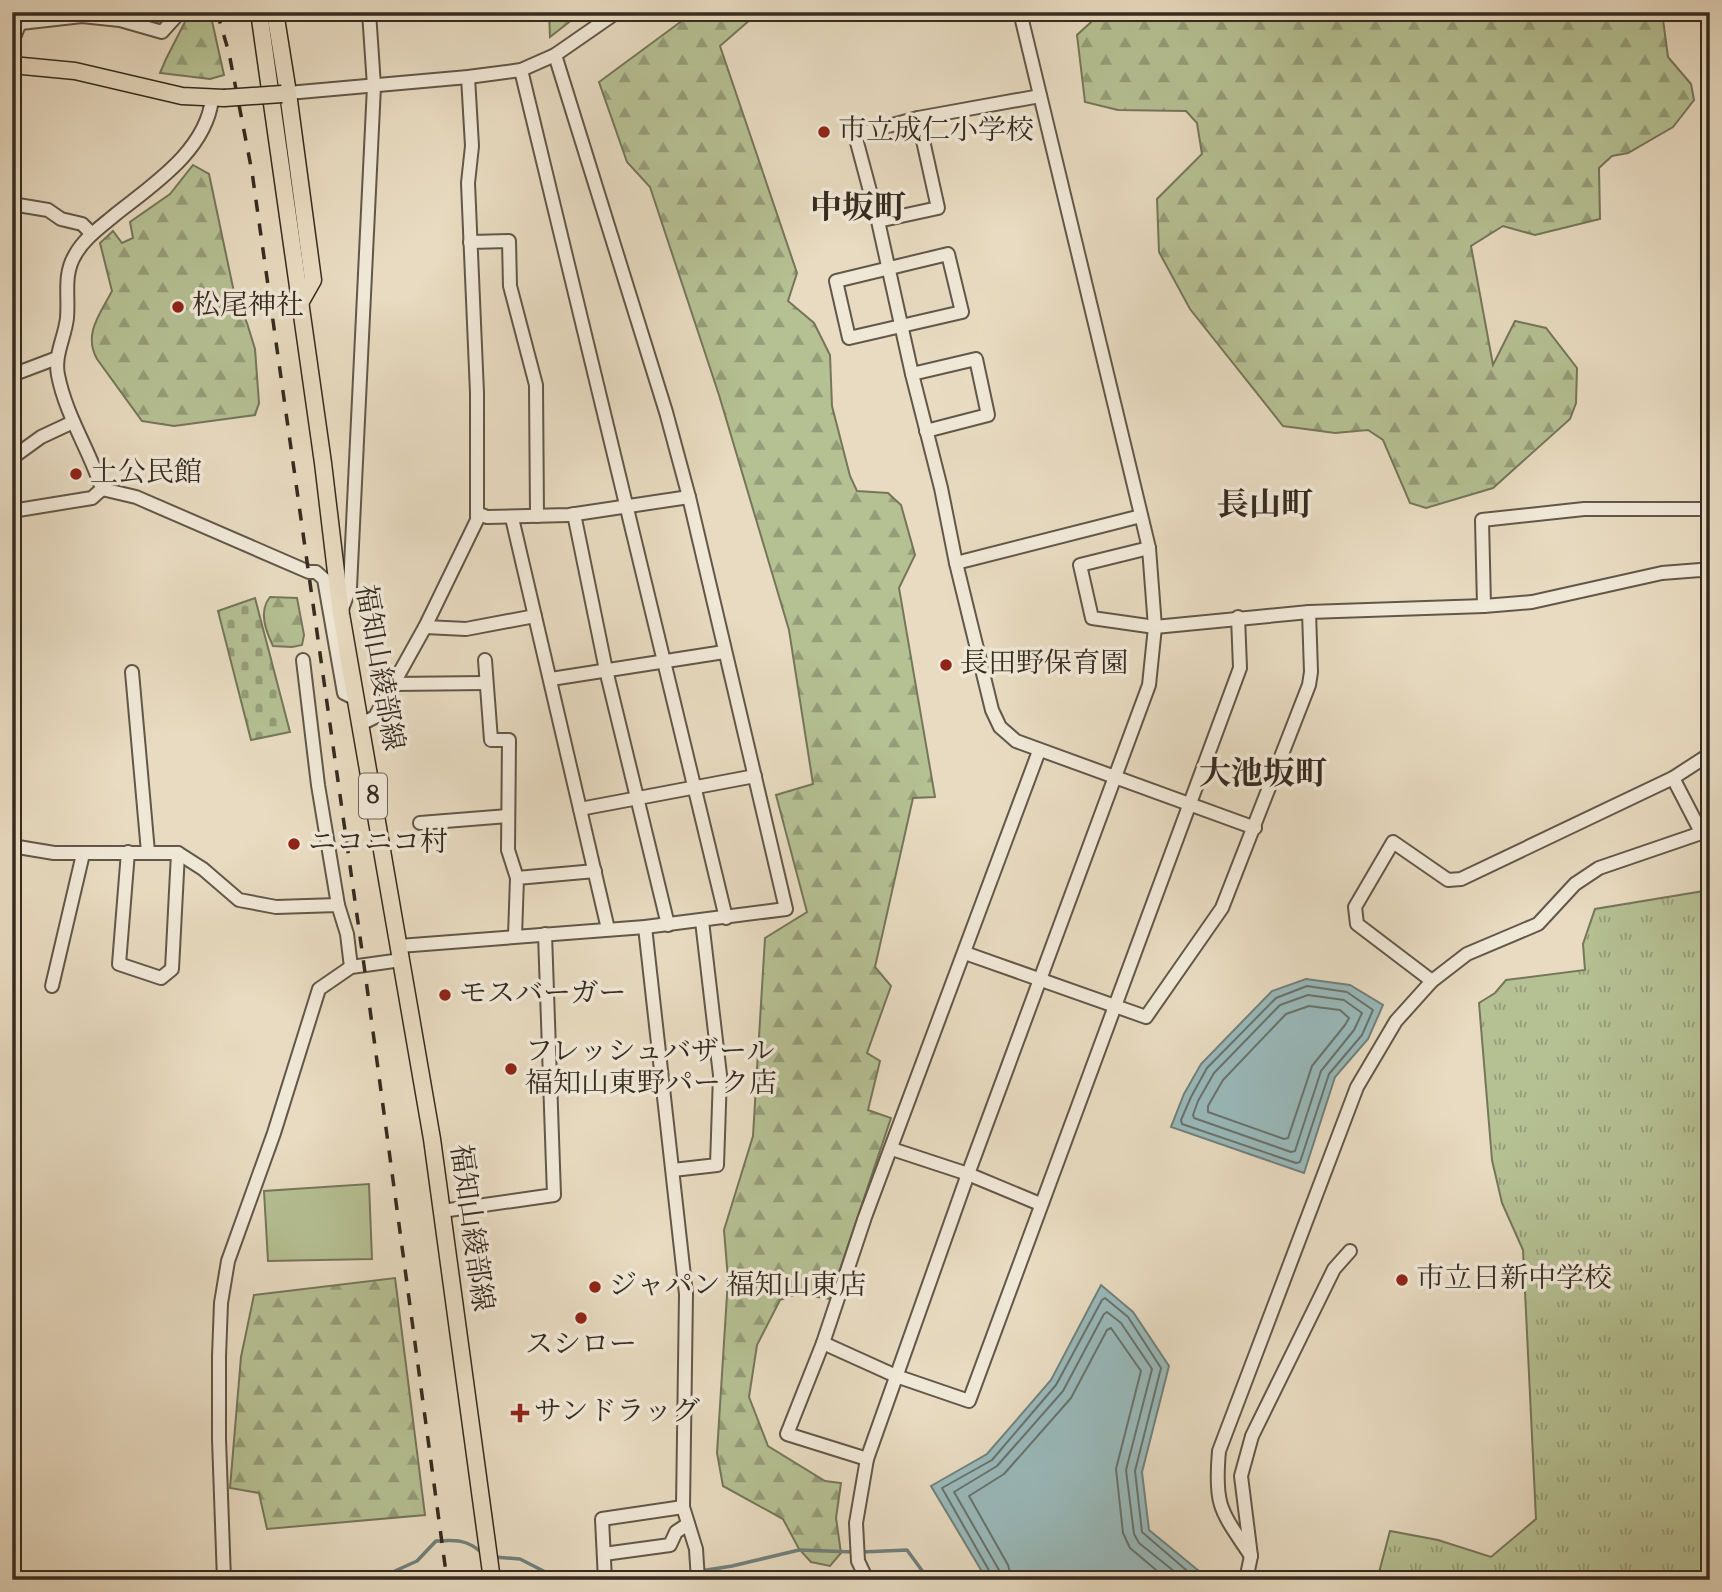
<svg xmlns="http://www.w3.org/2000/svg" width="1722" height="1592" font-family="'Sorts Mill Goudy','Noto Serif JP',serif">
  <defs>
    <pattern id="forest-firs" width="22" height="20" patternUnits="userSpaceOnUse" patternTransform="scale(1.75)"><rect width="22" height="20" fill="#b5c093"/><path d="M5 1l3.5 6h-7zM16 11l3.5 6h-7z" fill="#949c78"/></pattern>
    <pattern id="cemetery-stones" width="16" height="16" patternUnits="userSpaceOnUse" patternTransform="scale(1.75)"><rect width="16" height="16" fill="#b5c093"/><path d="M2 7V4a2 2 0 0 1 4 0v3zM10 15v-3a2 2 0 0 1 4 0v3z" fill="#949c78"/></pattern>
    <pattern id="park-tufts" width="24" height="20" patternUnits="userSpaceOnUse" patternTransform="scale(1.75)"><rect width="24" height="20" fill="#b5c093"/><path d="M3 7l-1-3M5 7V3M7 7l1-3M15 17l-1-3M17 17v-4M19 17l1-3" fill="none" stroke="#949c78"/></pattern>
  </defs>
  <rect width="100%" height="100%" fill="#e8dbc1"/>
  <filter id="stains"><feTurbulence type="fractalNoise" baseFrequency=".00286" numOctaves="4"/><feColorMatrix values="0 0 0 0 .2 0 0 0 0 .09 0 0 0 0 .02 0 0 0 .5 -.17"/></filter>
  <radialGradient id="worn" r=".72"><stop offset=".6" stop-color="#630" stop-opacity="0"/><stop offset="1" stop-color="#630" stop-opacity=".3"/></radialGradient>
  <g fill="#b5c093" stroke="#75765a" stroke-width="2">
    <polygon points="122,12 171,12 160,24 123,15"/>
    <polygon points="369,1184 372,1259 268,1261 264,1191"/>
  </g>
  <g fill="url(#forest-firs)" stroke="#75765a" stroke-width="2">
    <polygon points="190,12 210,12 224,75 210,79 160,73 166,59"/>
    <polygon points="549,12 582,12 550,37"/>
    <polygon points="694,12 759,12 720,46 797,273 788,301 814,323 830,355 832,406 850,476 857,491 888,493 901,505 915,555 899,588 935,797 913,798 875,967 891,986 867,1053 880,1061 868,1110 891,1118 830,1299 797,1294 780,1300 757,1345 749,1397 768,1446 825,1481 841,1483 836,1518 841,1553 830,1566 811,1562 799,1549 783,1519 723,1486 717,1453 728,1279 724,1230 753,1136 765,938 807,912 776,795 813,784 789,630 719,395 650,187 627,162 599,82"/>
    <polygon points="1102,12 1662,12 1668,57 1691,84 1694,100 1673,127 1628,153 1612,156 1599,168 1600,219 1535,235 1503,226 1471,246 1493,365 1515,321 1546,328 1577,368 1576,403 1570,419 1493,488 1426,508 1410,503 1383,440 1368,430 1335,433 1283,426 1190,309 1159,252 1157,199 1202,154 1197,123 1186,111 1118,110 1085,102 1077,35"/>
    <path d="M193 165 209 174 235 297 247 323 255 349 259 403 255 415 174 426 142 421 97 359C83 334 100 314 112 291L100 243 113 231 122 243 133 238 130 222 170 194Z"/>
    <path d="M270 597 297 598 304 635 302 645 292 647 273 646C266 631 258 612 270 597Z"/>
    <polygon points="395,1278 425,1515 267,1529 259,1493 230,1488 241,1357 254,1295"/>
  </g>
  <polygon fill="url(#cemetery-stones)" stroke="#75765a" stroke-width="2" points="255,598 290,732 251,740 218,611"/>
  <polygon fill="url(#park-tufts)" stroke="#75765a" stroke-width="2" points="1710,890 1710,1580 1377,1580 1390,1531 1438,1540 1491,1557 1536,1519 1523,1250 1502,1203 1492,1160 1479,1003 1495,993 1506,980 1585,970 1583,944 1595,909"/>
  <g fill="#99b9ba" stroke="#71807c" stroke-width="2">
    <polygon points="1306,979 1350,985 1383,1005 1368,1039 1335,1077 1304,1173 1171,1127 1184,1094 1201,1064 1272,991"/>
    <polygon points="1101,1285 1133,1312 1169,1366 1142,1472 1149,1530 1199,1571 1201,1580 987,1580 931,1486 987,1454 1051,1380"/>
  </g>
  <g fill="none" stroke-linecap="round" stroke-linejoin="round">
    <g stroke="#67726d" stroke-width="2">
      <polygon points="1307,986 1347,992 1373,1010 1362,1035 1329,1074 1300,1162 1296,1163 1182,1124 1181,1120 1191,1097 1207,1068 1276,998"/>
      <polygon points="1308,995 1344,1000 1362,1013 1354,1030 1321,1071 1295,1151 1291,1152 1194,1118 1193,1115 1198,1101 1214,1073 1280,1005"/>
      <polygon points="1309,1006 1340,1010 1349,1018 1345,1025 1312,1066 1288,1138 1284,1139 1208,1112 1208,1106 1223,1080 1286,1014"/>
      <polyline points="992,1580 991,1574 942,1488 992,1460 1056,1385 1102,1300 1105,1298 1128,1317 1161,1368 1135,1471 1142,1532 1192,1575 1194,1580"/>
      <polyline points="1001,1580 999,1570 954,1492 997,1466 1063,1391 1104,1314 1107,1312 1121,1323 1152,1369 1126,1470 1134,1534 1139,1543 1185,1580"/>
      <polyline points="1012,1580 1008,1565 969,1496 1004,1474 1071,1398 1107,1330 1111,1328 1141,1371 1116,1469 1123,1533 1130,1548 1168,1580"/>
    </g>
    <g stroke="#71807c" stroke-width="3.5">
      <polyline points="862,1552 907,1550 929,1580"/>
      <polyline points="494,1557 520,1559 561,1580"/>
      <path d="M375 1580 417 1561 436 1541C455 1540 466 1539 481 1552"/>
      <polyline points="644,1580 732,1566 799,1550 854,1552"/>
    </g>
    <g stroke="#625748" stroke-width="16">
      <g id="minor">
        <polyline points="12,24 82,16 120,20 162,32 180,12"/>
        <polyline points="12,42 19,25 17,12"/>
        <polyline points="521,70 726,918"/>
        <polyline points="288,93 468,77 521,70 555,55 617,12"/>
        <polyline points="1040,96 918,118 855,135 878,221 912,374 941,488 956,563 992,710 1000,727 1016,741 1255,828"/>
        <polyline points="12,204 48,210 61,219 82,224 92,234"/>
        <polyline points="878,221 938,208 918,118"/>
        <polyline points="470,242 509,241 510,286 536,385 537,516"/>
        <polygon points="948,254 962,312 849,338 836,281"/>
        <polyline points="912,374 976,359 988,415 926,431"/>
        <polyline points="12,375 57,358"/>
        <polyline points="12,458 41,437 73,422"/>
        <path d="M102 489C90 451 66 416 58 375 54 355 65 337 67 318 69 296 63 275 75 255 84 238 102 226 116 214 154 184 206 150 212 99"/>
        <polyline points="102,489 136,497 309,572 316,572 324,579 344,693 356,699"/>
        <polyline points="12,511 92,498 102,489"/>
        <polyline points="477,513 487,517 569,515 689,497"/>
        <polyline points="574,514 606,670 668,925"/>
        <polyline points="512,518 608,929"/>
        <polyline points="1149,548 1080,565 1092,618 1155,627 1309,612 1484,606 1532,602 1662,573 1700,570 1710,572"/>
        <polyline points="956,563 1141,516"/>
        <polyline points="1484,606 1482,520 1584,509 1710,509"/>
        <polyline points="341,612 350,587 374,86 369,12"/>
        <polyline points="425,627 466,629 535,616"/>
        <polyline points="303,660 318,785 338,905"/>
        <polyline points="485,660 491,740 509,740 508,850 517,878"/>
        <polyline points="132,672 148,852"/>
        <polyline points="551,679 724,652"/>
        <polyline points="392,684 486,683"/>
        <polyline points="361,724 375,717 425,627 477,520 477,393 468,183 472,146 468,77"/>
        <polyline points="1673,778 1702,834"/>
        <polyline points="580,809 755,776"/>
        <polyline points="420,823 508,816"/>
        <polyline points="12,846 54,853 178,853 203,869 239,900 276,907 338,905 347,934 351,967"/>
        <polyline points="128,852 119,964 161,978 172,969 178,853"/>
        <polyline points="645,927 686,1294 683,1507 696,1549 698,1580"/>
        <polyline points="515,936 517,878 595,871"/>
        <polyline points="399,946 645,927 786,909 689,497 666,412 555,55"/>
        <polyline points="965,953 1146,1017 1222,908 1309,685 1311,672 1309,612"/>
        <polyline points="1432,981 1357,924 1355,907 1393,842 1448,880 1461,879 1673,778 1710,754"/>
        <polyline points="52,986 83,854"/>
        <polyline points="892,1149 968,1174 1040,1204"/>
        <polyline points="673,1170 717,1165 720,1075 702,921"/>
        <polyline points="442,1211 554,1195 545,934"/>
        <polyline points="823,1343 896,1376 969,1401 1240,668 1238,617"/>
        <polyline points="867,1459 787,1434 823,1343 865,1217 1039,751"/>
        <polyline points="604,1554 670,1545 676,1532 688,1524"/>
        <path d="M1251 1556C1221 1511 1214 1507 1219 1451L1357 1087 1396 1021 1432 981 1467 954 1538 924 1575 884 1599 868 1710 830"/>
        <polyline points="224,1580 219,1439 219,1356 221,1303 228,1261 274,1133 319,989 351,967 401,960"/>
        <polyline points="605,1580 602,1519 683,1507"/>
        <polyline points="867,1580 858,1561 856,1523 867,1459 968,1174 1149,685 1155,627 1149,548 1020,12"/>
        <polyline points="1246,1580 1251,1556 1241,1476 1252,1436 1334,1269 1350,1251"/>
      </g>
    </g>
    <g stroke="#352b20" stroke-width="19">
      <g id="major">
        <polyline points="259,12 323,463 341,614 432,1139 492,1580"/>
        <polyline points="275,12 288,93 313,280 300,303"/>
        <polyline points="12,65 75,71 182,96 224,98"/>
      </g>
    </g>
    <use href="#minor" stroke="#f0e8d7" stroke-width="12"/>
    <use href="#major" stroke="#e8dbc1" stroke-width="16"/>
    <polyline stroke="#352b20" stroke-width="3.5" stroke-dasharray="12 12" stroke-linecap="butt" points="217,12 229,53 252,172 364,965 447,1580"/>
    <g stroke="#352b20" stroke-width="19" stroke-linecap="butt">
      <polyline id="major-bridge" points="224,98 282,94"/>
    </g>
    <use href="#major-bridge" stroke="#e8dbc1" stroke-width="16"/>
  </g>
  <g fill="#8f2418" stroke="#f0e8d7" stroke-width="2.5">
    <circle cx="824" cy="132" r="7"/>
    <circle cx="178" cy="307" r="7"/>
    <circle cx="76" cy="474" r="7"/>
    <circle cx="946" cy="665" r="7"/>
    <circle cx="294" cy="844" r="7"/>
    <circle cx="445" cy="995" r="7"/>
    <circle cx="511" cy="1069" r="7"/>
    <circle cx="1402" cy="1280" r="7"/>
    <circle cx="595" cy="1287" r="7"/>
    <circle cx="581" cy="1318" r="7"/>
    <path d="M516.5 1402.5h7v7h7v7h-7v7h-7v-7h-7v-7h7z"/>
  </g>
  <g text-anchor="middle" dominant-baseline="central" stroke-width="7" stroke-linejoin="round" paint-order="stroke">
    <rect fill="#f0e8d7" stroke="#6d6457" stroke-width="2" x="359" y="773.5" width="28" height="45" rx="5"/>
    <g font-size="26" font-weight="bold" fill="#352b20">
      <text x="373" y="796">8</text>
    </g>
    <g font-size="28" fill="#352b20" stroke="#f0e8d7" text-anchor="start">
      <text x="838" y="132">市立成仁小学校</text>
      <text x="192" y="307">松尾神社</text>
      <text x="90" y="474">土公民館</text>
      <text x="960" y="665">長田野保育園</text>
      <text x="308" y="844">ニコニコ村</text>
      <text x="459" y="995">モスバーガー</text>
      <text x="525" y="1053">フレッシュバザール<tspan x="525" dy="32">福知山東野パーク店</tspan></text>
      <text x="1416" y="1280">市立日新中学校</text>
      <text x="609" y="1287">ジャパン 福知山東店</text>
      <text x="581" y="1346" text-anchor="middle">スシロー</text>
      <text x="534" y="1413">サンドラッグ</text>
    </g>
    <g font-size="28" fill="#352b20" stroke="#f0e8d7">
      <text transform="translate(378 668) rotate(80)">福知山綾部線</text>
      <text transform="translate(470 1228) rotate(82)">福知山綾部線</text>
    </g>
    <g font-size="32" font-weight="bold" fill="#352b20" stroke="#f0e8d7">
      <text x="858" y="210">中坂町</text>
      <text x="1265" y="507">長山町</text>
      <text x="1263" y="776">大池坂町</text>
    </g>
  </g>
  <rect width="1722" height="1592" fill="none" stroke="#e8dbc1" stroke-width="42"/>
  <rect x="14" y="14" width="1694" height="1564" fill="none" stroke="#352b20" stroke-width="3.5"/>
  <rect x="21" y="21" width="1680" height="1550" fill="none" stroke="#352b20" stroke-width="2"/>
  <rect width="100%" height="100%" filter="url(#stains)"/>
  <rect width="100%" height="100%" fill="url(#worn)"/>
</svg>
